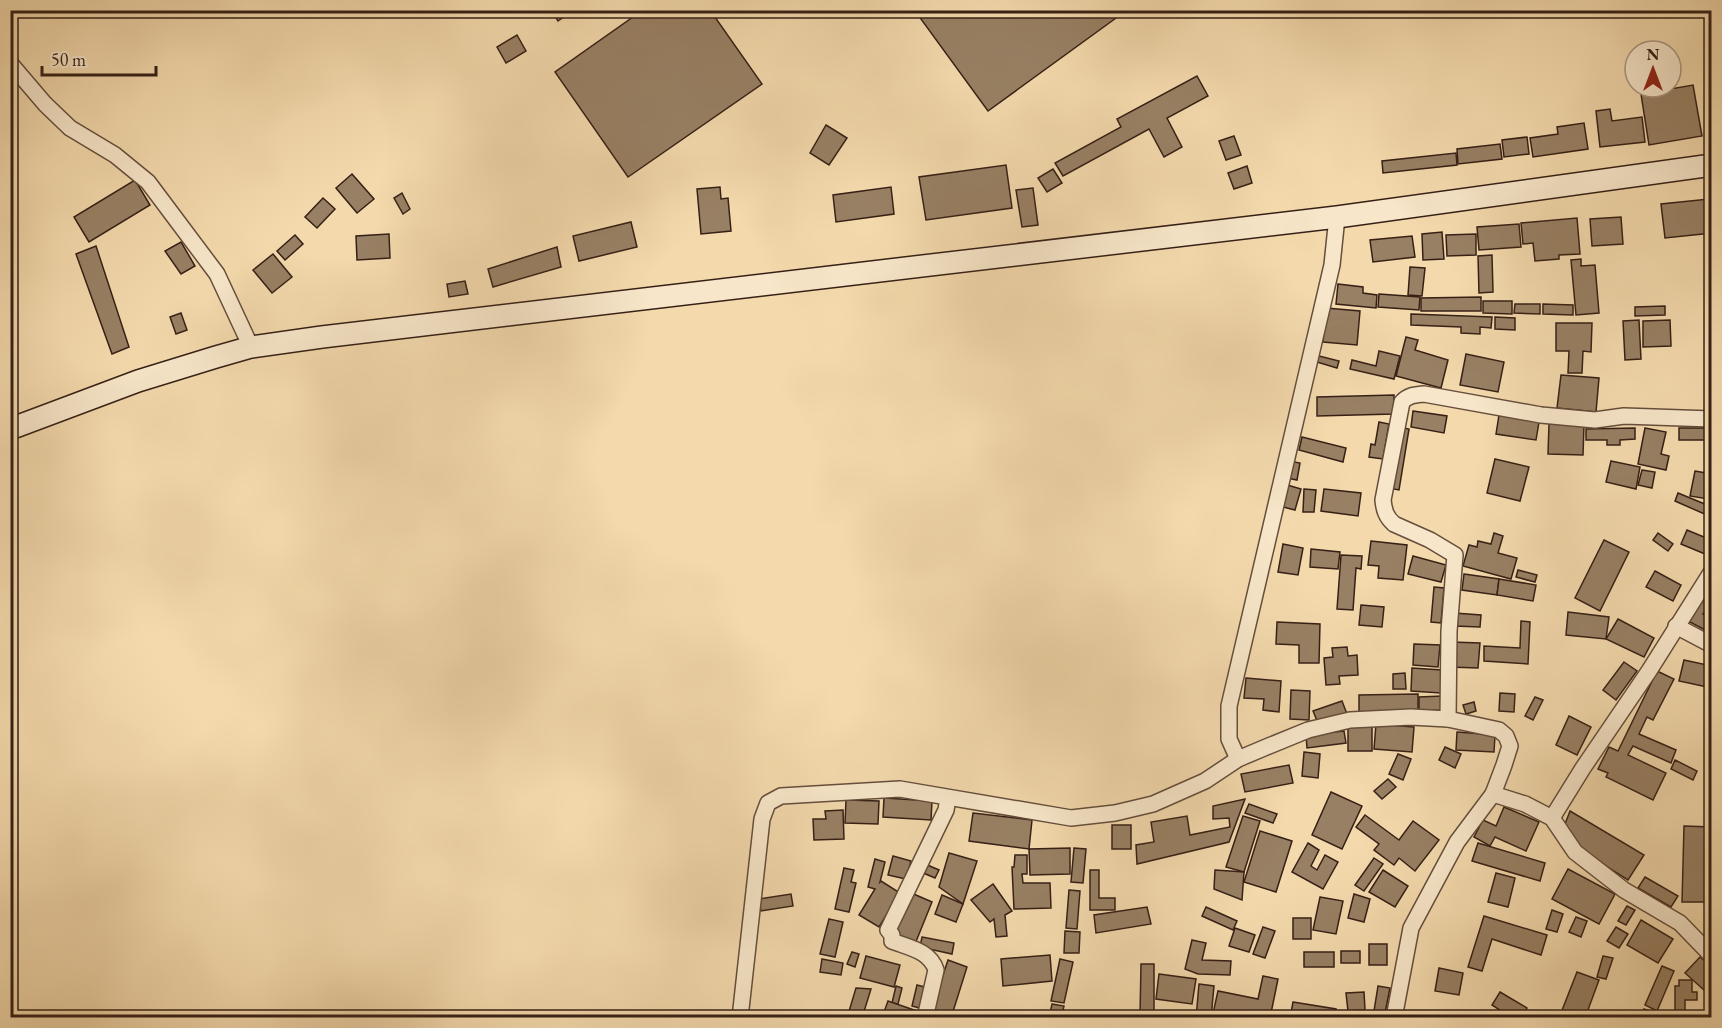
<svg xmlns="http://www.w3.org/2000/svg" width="1722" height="1028" font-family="'EB Garamond',serif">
  <rect width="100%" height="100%" fill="#f3d9ac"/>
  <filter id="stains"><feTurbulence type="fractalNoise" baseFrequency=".00333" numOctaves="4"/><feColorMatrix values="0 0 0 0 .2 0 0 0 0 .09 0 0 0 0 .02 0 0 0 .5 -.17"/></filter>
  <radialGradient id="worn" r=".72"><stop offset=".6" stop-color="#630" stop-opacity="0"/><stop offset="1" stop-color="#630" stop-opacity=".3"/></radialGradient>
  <g fill="#988064" stroke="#362016" stroke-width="1.5">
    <polygon points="551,10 574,10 558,21"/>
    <polygon points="643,10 710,10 762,84 628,177 555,72"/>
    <polygon points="924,10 1127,10 988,111 918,15"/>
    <polygon points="517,35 526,51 506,63 497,47"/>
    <polygon points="1197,76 1208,96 1167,118 1182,147 1164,157 1149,129 1063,176 1055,163 1121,127 1117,119"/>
    <polygon points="1693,85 1702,136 1649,145 1641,94"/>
    <polygon points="1610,109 1612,121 1642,117 1645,142 1600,147 1596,111"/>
    <polygon points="1584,123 1588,149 1533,157 1530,138 1558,134 1557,127"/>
    <polygon points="826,125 847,138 829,165 810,153"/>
    <polygon points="1234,136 1241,155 1226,160 1219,141"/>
    <polygon points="1527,137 1529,154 1504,157 1502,140"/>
    <polygon points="1500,144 1502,159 1458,164 1457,149"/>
    <polygon points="1456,153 1457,165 1383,173 1382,161"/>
    <polygon points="1006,165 1012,208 926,220 919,177"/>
    <polygon points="1247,166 1252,183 1234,189 1228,173"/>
    <polygon points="1053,169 1062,183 1047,192 1038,178"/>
    <polygon points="352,174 374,199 357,213 336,188"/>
    <polygon points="135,180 150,205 89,242 74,217"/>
    <polygon points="720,187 721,199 728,198 731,231 701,234 697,189"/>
    <polygon points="891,187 894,214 836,222 833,195"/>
    <polygon points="1033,188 1038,225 1022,227 1016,190"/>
    <polygon points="402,193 410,209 403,214 394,198"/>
    <polygon points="323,198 335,209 317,228 305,217"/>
    <polygon points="1709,199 1712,233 1665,238 1661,204"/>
    <polygon points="1621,217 1623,244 1592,246 1590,219"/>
    <polygon points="1577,218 1580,254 1559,255 1559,259 1535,261 1533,243 1523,244 1521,223"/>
    <polygon points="631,222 637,247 579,261 573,236"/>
    <polygon points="1519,224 1521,247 1479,250 1477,227"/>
    <polygon points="1442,232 1444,259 1423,260 1422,234"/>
    <polygon points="389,234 390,258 357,260 356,236"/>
    <polygon points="1476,234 1476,255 1447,256 1446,235"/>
    <polygon points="295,235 303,244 285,260 277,251"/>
    <polygon points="1412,236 1415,257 1373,262 1370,240"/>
    <polygon points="181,242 195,266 181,274 165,251"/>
    <polygon points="96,246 129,347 112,354 76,254"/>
    <polygon points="557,247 561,267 493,287 488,269"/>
    <polygon points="273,254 292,277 272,293 253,270"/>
    <polygon points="1492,255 1493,292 1479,293 1478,256"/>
    <polygon points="1581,259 1581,266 1595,265 1599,313 1576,315 1571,260"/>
    <polygon points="1410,267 1425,268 1422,296 1408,295"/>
    <polygon points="465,281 468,294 449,297 447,284"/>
    <polygon points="1338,284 1363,287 1363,293 1377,295 1376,308 1336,304"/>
    <polygon points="1379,294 1420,297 1419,310 1378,307"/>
    <polygon points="1481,297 1481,311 1421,311 1421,298"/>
    <polygon points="1483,301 1512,301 1512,314 1483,313"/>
    <polygon points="1515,304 1540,304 1540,314 1514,313"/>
    <polygon points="1543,304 1573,305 1573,315 1543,314"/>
    <polygon points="1665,306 1665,315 1635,316 1635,307"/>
    <polygon points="1326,308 1360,311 1357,345 1323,342"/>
    <polygon points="181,313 187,330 176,334 170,317"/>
    <polygon points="1411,314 1492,317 1491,328 1480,327 1480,334 1461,333 1461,327 1411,325"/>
    <polygon points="1495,317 1515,318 1515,330 1495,329"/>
    <polygon points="1639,320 1641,359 1625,360 1623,321"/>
    <polygon points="1670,320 1671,346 1643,347 1643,321"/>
    <polygon points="1556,323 1592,323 1591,352 1583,351 1582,373 1568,373 1569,351 1556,351"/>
    <polygon points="1406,337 1418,340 1415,350 1448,360 1441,388 1396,376"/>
    <polygon points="1379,351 1400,356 1394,379 1350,369 1352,360 1376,366"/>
    <polygon points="1466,354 1504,362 1498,392 1460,385"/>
    <polygon points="1319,356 1339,361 1337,368 1317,362"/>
    <polygon points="1561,375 1599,378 1596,412 1557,408"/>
    <polygon points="1394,395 1394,414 1317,416 1317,397"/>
    <polygon points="1413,411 1447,416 1444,433 1411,427"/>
    <polygon points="1499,415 1539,422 1536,440 1496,434"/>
    <polygon points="1379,422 1389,424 1383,459 1369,457 1371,444 1375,445"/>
    <polygon points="1549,424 1584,425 1583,455 1548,454"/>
    <polygon points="1398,427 1409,429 1399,490 1388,488"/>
    <polygon points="1635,428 1635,439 1620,440 1620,445 1607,445 1607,440 1586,440 1586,429"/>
    <polygon points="1645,428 1666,432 1661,454 1669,456 1666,470 1638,464"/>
    <rect x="1679" y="428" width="33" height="12"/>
    <polygon points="1302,437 1346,448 1343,462 1299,450"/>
    <polygon points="1495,459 1529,467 1520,501 1487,493"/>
    <polygon points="1289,461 1300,463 1297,480 1287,478"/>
    <polygon points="1611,461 1640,467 1636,489 1606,482"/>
    <polygon points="1642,470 1655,472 1652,488 1638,485"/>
    <polygon points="1695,471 1712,474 1708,499 1690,496"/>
    <polygon points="1284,484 1301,489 1295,510 1279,506"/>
    <polygon points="1304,489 1316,490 1314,512 1303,512"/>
    <polygon points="1324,489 1361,493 1358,516 1321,511"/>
    <polygon points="1678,493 1712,507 1709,516 1675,501"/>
    <polygon points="1687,530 1711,540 1705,554 1681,544"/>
    <polygon points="1494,533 1503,536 1498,553 1517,558 1511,579 1463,566 1469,545 1477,547 1478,541 1491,544"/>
    <polygon points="1658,533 1673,544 1668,551 1653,540"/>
    <polygon points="1604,540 1629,552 1600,611 1575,598"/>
    <polygon points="1371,541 1407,545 1403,580 1378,578 1379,566 1368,565"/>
    <polygon points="1283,544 1303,548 1298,575 1278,572"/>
    <polygon points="1311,549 1340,552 1338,569 1310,567"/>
    <polygon points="1341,555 1362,556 1361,569 1356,568 1353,610 1337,609"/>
    <polygon points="1413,556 1446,565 1441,582 1408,574"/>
    <polygon points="1518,570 1537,575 1535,582 1516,577"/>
    <polygon points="1655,571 1681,585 1673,601 1646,587"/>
    <polygon points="1464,574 1499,579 1497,595 1462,590"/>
    <polygon points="1499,579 1536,585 1533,601 1497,595"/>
    <polygon points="1434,587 1444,588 1441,623 1431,622"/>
    <polygon points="1707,587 1712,590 1712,600 1703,614 1712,619 1712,624 1707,631 1688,621"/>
    <polygon points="1361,605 1384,607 1382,627 1359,625"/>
    <polygon points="1568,612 1609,617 1606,639 1566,635"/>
    <polygon points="1454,613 1481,615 1480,627 1454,626"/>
    <polygon points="1618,619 1654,638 1644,657 1606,639"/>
    <polygon points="1521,621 1530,622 1528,664 1484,661 1484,646 1520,648"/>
    <polygon points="1277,622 1320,624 1319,663 1299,663 1299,645 1276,644"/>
    <polygon points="1451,642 1480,643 1478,668 1449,667"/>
    <polygon points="1414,644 1440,645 1438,667 1413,665"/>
    <polygon points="1347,647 1348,656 1357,655 1358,675 1339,676 1340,684 1326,685 1324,658 1333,657 1332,648"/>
    <polygon points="1684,660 1712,666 1712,688 1679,681"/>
    <polygon points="1624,662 1637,671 1616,700 1603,690"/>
    <polygon points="1412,668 1442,670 1441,693 1411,691"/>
    <polygon points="1657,671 1674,679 1653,720 1647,717 1639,734 1676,750 1671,763 1633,746 1628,755 1666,773 1653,800 1606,777 1608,773 1598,769 1609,747 1618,751"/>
    <polygon points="1405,673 1406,689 1393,689 1393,674"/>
    <polygon points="1246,678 1281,681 1279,712 1263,710 1264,699 1244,698"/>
    <polygon points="1291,690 1310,691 1309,720 1290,719"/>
    <polygon points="1500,693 1515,694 1514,712 1499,711"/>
    <polygon points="1418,694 1418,711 1359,712 1359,695"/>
    <polygon points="1442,696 1442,710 1419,711 1419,697"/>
    <polygon points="1535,697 1543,700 1533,720 1525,716"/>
    <polygon points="1342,701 1347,714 1318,723 1313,711"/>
    <polygon points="1474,702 1476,711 1466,714 1463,705"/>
    <polygon points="1569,716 1591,727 1577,755 1556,745"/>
    <polygon points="1376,724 1414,727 1412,752 1374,749"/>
    <rect x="1348" y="725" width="24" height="26"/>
    <polygon points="1344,731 1346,743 1307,748 1306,735"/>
    <polygon points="1457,732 1495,735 1494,752 1456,750"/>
    <polygon points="1445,747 1461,754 1455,768 1439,760"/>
    <polygon points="1304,752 1320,754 1318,778 1302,776"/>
    <polygon points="1398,754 1411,759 1403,780 1389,774"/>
    <polygon points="1675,760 1697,771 1693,780 1671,769"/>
    <polygon points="1289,765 1293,783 1245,792 1241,774"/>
    <polygon points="1388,779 1396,787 1382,799 1374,791"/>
    <polygon points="1331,792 1362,806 1342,849 1312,835"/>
    <polygon points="884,798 932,801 931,820 883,817"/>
    <polygon points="1245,799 1229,842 1137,864 1136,845 1154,842 1151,822 1187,816 1190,835 1230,827 1229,818 1213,819 1213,806"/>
    <polygon points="846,800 879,801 878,824 845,823"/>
    <polygon points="1249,804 1277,814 1273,823 1245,813"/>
    <polygon points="1504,807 1539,822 1526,851 1495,837 1490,846 1474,837 1483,820 1496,826"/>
    <polygon points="843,810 844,839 814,840 813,819 826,819 825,811"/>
    <polygon points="1570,811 1644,855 1628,880 1569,843 1565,824"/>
    <polygon points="973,813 1032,820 1029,849 969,841"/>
    <polygon points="1365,815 1399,840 1413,821 1439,840 1415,871 1399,858 1394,865 1374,850 1379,844 1356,827"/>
    <polygon points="1243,816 1260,821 1244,872 1226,867"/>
    <rect x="1112" y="825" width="19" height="24"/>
    <polygon points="1684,826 1712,827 1711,902 1682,902"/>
    <polygon points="1260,831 1292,841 1276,892 1244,882"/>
    <polygon points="1308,843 1319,850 1311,866 1317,870 1325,855 1338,862 1323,889 1292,872"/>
    <polygon points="1478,843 1545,863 1540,881 1472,861"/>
    <polygon points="1070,848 1070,874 1030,875 1029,849"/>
    <polygon points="1074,848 1086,849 1083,883 1071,882"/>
    <polygon points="949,853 977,861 963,904 939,887"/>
    <polygon points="1015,855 1027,855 1027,874 1022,874 1023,883 1050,883 1051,908 1014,909 1012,867 1014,867"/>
    <polygon points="893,856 911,861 906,879 888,875"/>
    <polygon points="1374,858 1383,864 1364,891 1355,885"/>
    <polygon points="875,859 885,862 880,882 881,881 900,893 879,927 859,915 875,889 868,887"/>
    <polygon points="925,864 939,870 935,878 921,872"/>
    <polygon points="844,868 854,870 851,882 856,883 849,912 835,909"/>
    <polygon points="1568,869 1615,894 1599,924 1552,899"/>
    <polygon points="1090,870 1099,870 1099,898 1115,898 1115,910 1090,910"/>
    <polygon points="1215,870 1244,872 1242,900 1214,889"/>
    <polygon points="1383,870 1408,886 1395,907 1369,892"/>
    <polygon points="1496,873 1515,878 1508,907 1488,902"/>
    <polygon points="1645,877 1678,896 1671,907 1638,888"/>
    <polygon points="993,884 1012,911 1005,915 1007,936 996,937 994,919 990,922 971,900"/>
    <polygon points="1069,890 1080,891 1077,929 1066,928"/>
    <polygon points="909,892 932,902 915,944 892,935"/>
    <polygon points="791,894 793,906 761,911 759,899"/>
    <polygon points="1354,894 1370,899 1364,922 1348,918"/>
    <polygon points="942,895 963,904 956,922 935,914"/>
    <polygon points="1320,897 1343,901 1336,934 1313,930"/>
    <polygon points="1627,906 1635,910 1626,925 1618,921"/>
    <polygon points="1147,907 1151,924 1096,933 1094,915"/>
    <polygon points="1206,907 1237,921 1233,930 1202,916"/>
    <polygon points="1552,910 1563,914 1557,932 1546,929"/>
    <polygon points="1484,916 1547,935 1541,955 1492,939 1482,971 1468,967"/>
    <polygon points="1576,917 1587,921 1581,937 1569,932"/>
    <rect x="1293" y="918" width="18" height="21"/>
    <polygon points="829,919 843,922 835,957 820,954"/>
    <polygon points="1641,920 1673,939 1658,963 1627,945"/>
    <polygon points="1263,927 1275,931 1265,958 1253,954"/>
    <polygon points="1616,927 1628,934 1619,948 1607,941"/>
    <polygon points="1235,928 1255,935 1249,952 1229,946"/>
    <polygon points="1065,931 1080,932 1079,953 1064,953"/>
    <polygon points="922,937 954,943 952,954 920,947"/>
    <polygon points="1192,940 1206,943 1202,960 1231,961 1230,975 1198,974 1185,969"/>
    <rect x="1369" y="944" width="18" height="21"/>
    <rect x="1341" y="951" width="19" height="12"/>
    <polygon points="852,952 859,954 855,967 847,964"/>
    <rect x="1304" y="952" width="30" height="15"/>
    <polygon points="1050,955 1052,981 1003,986 1001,959"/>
    <polygon points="866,956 900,965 894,987 860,978"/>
    <polygon points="1603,956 1613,958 1606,979 1597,977"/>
    <polygon points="1700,957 1712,967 1712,982 1704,990 1685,973"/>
    <polygon points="822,959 843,963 841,975 820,972"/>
    <polygon points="1060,959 1073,962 1064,1003 1051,1001"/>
    <polygon points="948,960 967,967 951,1018 929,1018"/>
    <polygon points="1141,964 1154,964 1154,1015 1140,1015"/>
    <polygon points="1662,966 1674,971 1657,1011 1645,1005"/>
    <polygon points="1439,968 1463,973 1459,995 1435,991"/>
    <polygon points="1577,972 1599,980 1585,1018 1559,1018"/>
    <polygon points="1159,974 1196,979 1192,1004 1156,999"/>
    <polygon points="1263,976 1278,979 1270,1018 1212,1018 1218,991 1258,999"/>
    <polygon points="1679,980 1692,980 1692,992 1697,992 1697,1000 1685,1000 1685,1011 1675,1011 1675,986 1679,986"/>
    <polygon points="1199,984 1214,986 1211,1018 1196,1018"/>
    <polygon points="917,985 929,988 923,1009 912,1006"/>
    <polygon points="896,986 902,988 898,1004 892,1003"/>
    <polygon points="1378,986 1390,988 1385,1013 1374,1011"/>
    <polygon points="856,988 871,989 862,1018 847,1018"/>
    <polygon points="1364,992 1365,1010 1348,1011 1346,993"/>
    <polygon points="1500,992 1527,1008 1522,1018 1512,1018 1492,1005"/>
    <polygon points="888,1001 917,1011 915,1018 892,1018 883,1015"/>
    <polygon points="1293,1002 1336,1009 1335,1018 1290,1018"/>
    <polygon points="1052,1004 1064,1006 1061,1018 1049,1018"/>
    <polygon points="1644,1009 1669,1018 1641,1018"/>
    <polygon points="1342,1012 1382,1018 1342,1018"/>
  </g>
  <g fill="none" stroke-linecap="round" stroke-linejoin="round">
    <g stroke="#654e3c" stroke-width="18">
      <g id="street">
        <polyline points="10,63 45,104 70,128 115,155 148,182 217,274 251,347"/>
        <polyline points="1676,626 1712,645"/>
        <path d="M1448 719 1449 631 1455 555 1430 540 1394 524C1386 517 1384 510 1383 500L1402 402C1408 395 1415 395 1424 394L1541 415 1595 420 1624 416 1712 419"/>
        <polyline points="1238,759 1229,739 1229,706 1332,265 1337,217"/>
        <polyline points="1493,794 1525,804 1552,818 1575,852 1624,890 1680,923 1712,956"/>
        <polyline points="1552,818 1583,768 1649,671 1712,571"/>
        <polyline points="740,1018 762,819 768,803 781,796 900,789 1071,818 1115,813 1153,804 1205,781 1238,759 1264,748 1308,730 1350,720 1411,717 1448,719 1499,730 1506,736 1510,746 1504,765 1493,794 1457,842 1411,928 1394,1018"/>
        <path d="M925 1018 936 970C930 951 910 948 892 941V935L888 930 946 810 948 798"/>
      </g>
    </g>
    <g stroke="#362016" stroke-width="24">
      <polyline id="secondary" points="10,429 138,381 216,357 251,347 322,337 1337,217 1712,165"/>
    </g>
    <use href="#street" stroke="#f7e6c9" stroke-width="15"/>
    <use href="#secondary" stroke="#f7e6c9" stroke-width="21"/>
  </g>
  <rect width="1722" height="1028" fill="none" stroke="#f3d9ac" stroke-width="36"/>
  <rect x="12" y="12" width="1698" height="1004" fill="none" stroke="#362016" stroke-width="3"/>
  <rect x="18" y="18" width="1686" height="992" fill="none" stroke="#362016" stroke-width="1.5"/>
  <g transform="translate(1653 69)"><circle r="28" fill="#f7e6c9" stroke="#aa9781" stroke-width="1.5"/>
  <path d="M0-4.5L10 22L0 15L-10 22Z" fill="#8f2418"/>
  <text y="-9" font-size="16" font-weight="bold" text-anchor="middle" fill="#362016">N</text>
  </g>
  <path d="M42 66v9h114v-9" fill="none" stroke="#362016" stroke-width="3"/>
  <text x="51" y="66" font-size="18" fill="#362016" stroke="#f7e6c9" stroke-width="4.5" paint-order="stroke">50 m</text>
  <rect width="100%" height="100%" filter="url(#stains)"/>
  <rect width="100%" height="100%" fill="url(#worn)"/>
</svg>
